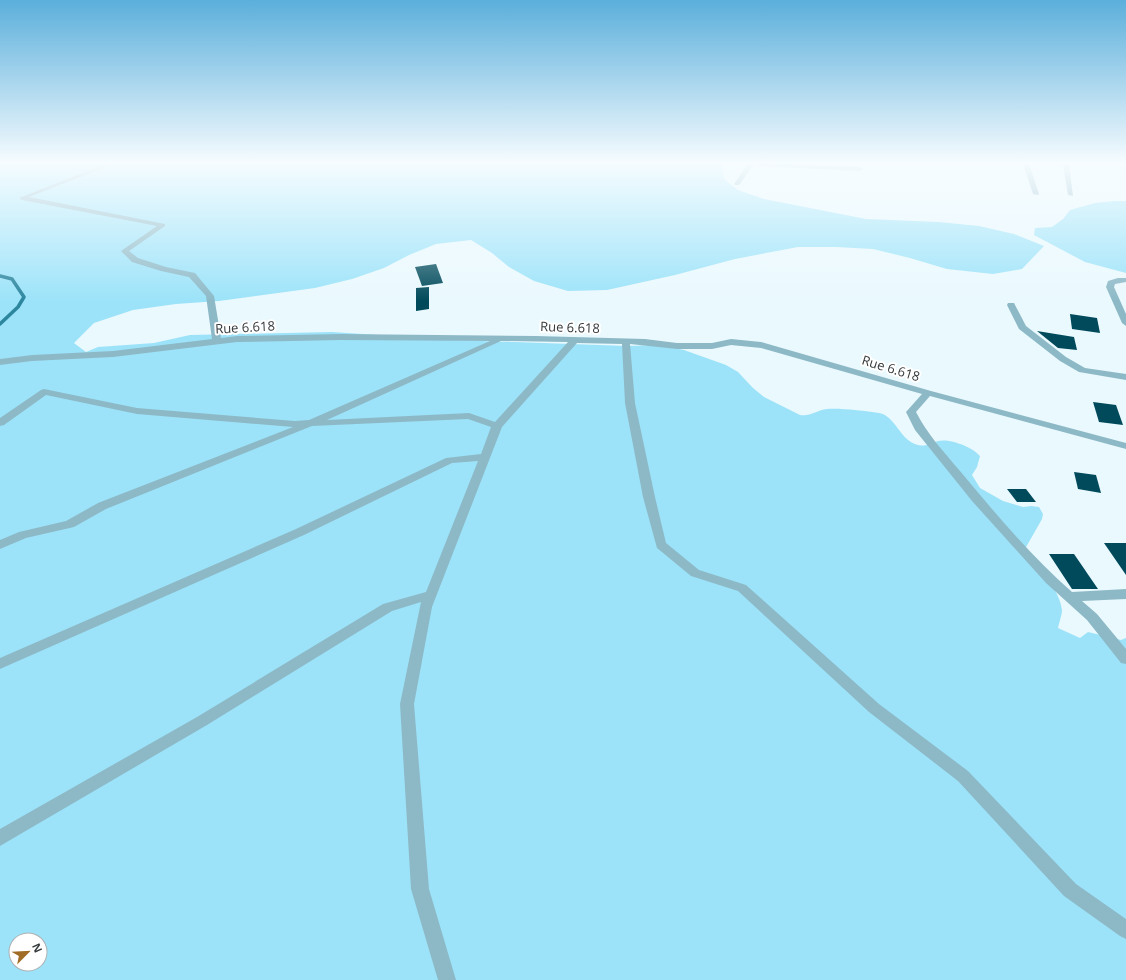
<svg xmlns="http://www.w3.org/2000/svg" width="1126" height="980" font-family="'Open Sans',sans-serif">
  <rect width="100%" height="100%" fill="#eaf9fe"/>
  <g fill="#9ce3f9" fill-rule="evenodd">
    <path d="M0 164H721L725 180 738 190 764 199 866 219 939 222 979 226 1014 234 1044 246 1022 269 993 274 947 269 910 258 873 249 836 247H798L735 259 675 275 607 290 568 291 534 281 509 267 492 253 471 240 436 244 409 255 384 268 352 279 315 288 219 301 176 304 133 310 94 323 74 343 86 352 98 347 154 343 190 335 332 332 454 340 627 346 659 345 684 350 726 365 738 372 753 388 764 397 800 415C810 417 817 410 827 409 841 408 864 411 879 413 896 416 900 441 918 445 926 447 931 443 938 441 949 438 973 447 980 456L977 467 972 475 980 488 1003 501 1023 507 1031 506 1039 507 1043 514 1042 519 1025 549C1037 565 1060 590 1062 610 1062 615 1059 623 1058 628L1080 638 1088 632 1121 640 1126 638V980H0ZM16 940H40V964H16Z"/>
    <polygon points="1115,201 1126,201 1126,273 1085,262 1034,235 1035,228 1052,227 1063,219 1070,210 1095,203"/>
  </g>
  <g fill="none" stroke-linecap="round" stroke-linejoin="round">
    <polyline stroke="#2c869e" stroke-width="3.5" points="0,276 12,279 24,297 18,307 0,324"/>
  </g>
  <g fill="#014a5b">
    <polygon points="436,264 443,283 422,286 415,267"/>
    <polygon points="429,287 429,309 416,311 416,288"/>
    <polygon points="1070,314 1097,318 1100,333 1072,329"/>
    <polygon points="1037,331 1074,337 1077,350 1058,348"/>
    <polygon points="1093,402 1116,405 1123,425 1099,422"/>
    <polygon points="1074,472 1096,475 1101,493 1078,489"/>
    <polygon points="1007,489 1026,489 1036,502 1017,502"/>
    <polygon points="1104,543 1126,543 1126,575"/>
    <polygon points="1049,554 1074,554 1098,589 1072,589"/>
  </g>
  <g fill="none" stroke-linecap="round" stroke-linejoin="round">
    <g fill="#8db9c7" fill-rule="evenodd">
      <path d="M106 164H113L29 197 165 224V226L129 251 138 258 166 267 195 273 214 296 221 338 237 336 341 334 536 336 645 339 677 343H712L731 339 761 342 931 391 1126 443V449L930 396 916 412C927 434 944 452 960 471 994 512 1032 557 1072 592L1126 589V599L1082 601 1097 614 1126 649V664L1121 663 1087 620 1046 583 972 501 915 430 906 412 922 394 761 348 731 345 712 349H677L630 344 635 403 655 497 666 543 699 570 746 585 879 704 968 771 1076 884 1126 919V939L1120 936 1064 896 958 781 869 712 738 591 691 576 657 548 643 497 625 403 622 344 577 343 502 427 432 607 414 704 429 889 456 980H438L411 889 400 704 421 602 392 611 207 725 0 846V829L197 717 383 604 426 592 478 461 452 463 304 535 0 669V658L296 529 446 458 481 454 491 427 468 419 312 426 106 509 74 527 26 538 0 549V540L19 532 66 521 98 503 293 427 137 414 46 395 4 425 0 426V418L41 390 44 389 137 408 295 421 309 420 490 341 341 340 237 342 113 357 32 361 0 365V359L32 355 113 351 212 339 206 296 189 277 161 271 132 262 121 251 157 226 22 200 19 198ZM501 341 568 342 495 422 469 413 327 420Z"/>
      <polygon points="748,164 754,164 739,185 735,185 734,184"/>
      <polygon points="758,164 789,164 860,167 863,169 860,171 761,166"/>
      <polygon points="1023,164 1029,164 1039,194 1038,195 1033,194"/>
      <polygon points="1063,164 1069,164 1073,196 1068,195"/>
      <polygon points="1118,278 1126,278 1126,282 1115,284 1114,287 1126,314 1126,326 1122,323 1106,287 1108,281"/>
      <polygon points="1008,303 1014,303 1026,326 1066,357 1085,368 1126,374 1126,380 1079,372 1060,361 1019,329 1007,305"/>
    </g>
  </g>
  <linearGradient id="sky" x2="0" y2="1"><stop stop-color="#5bafdb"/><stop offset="0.54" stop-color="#f6fcff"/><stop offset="1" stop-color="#f6fcff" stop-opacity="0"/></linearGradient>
  <rect width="1126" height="301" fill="url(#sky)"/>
  <g text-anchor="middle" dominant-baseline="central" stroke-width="4" stroke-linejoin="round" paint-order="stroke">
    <g font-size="13" fill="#34393b" stroke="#fff">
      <text transform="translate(245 327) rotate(-3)">Rue 6.618</text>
      <text transform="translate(570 327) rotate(2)">Rue 6.618</text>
      <text transform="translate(891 368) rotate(17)">Rue 6.618</text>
    </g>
  </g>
  <g transform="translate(28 952) rotate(66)"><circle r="19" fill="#ffffff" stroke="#aeb0b1"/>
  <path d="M0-3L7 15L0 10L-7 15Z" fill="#a16c25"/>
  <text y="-6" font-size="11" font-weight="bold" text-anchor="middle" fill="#34393b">N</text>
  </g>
</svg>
